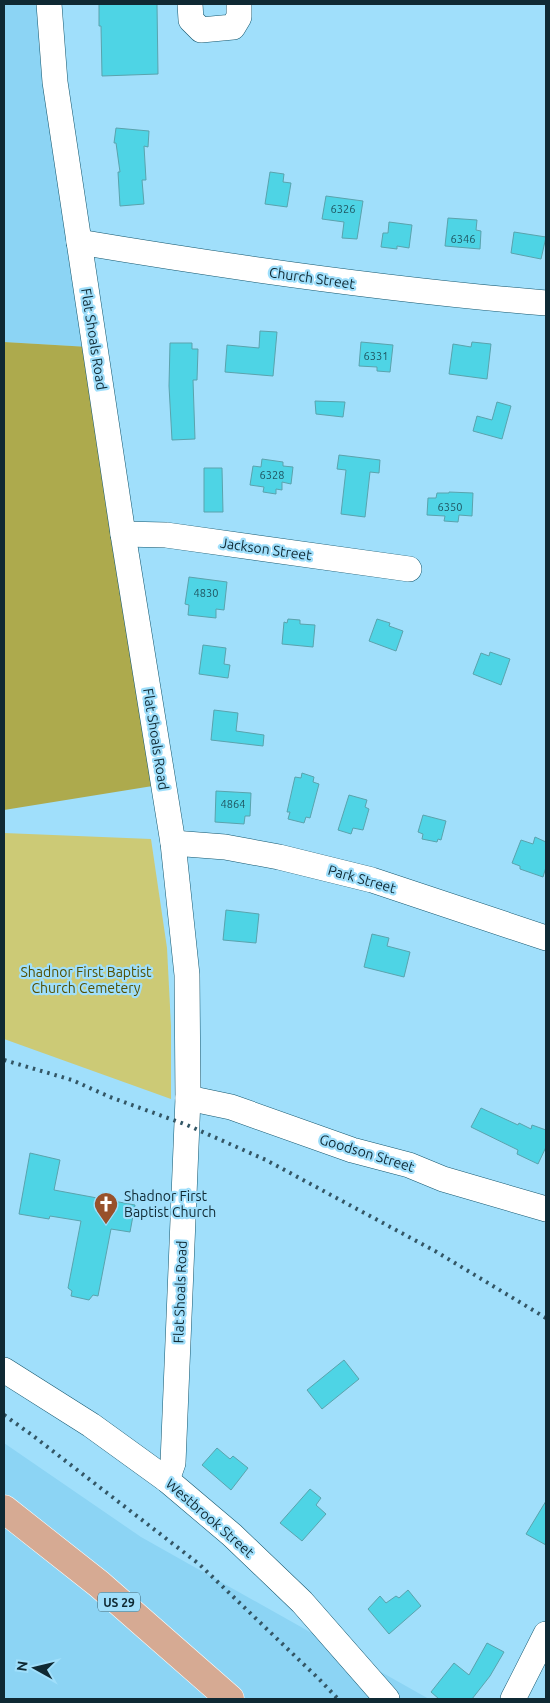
<svg xmlns="http://www.w3.org/2000/svg" width="550" height="1703" font-family="Ubuntu,sans-serif">
  <rect width="100%" height="100%" fill="#a0dffb"/>
  <g fill="#8cd4f4">
    <polygon points="4,4 45,4 89,347 4,342"/>
    <polygon points="4,1443 141,1537 429,1699 4,1699"/>
  </g>
  <polygon fill="#ccca76" points="4,833 151,839 167,948 171,1026 171,1099 4,1039"/>
  <polygon fill="#adaa4d" points="4,342 89,347 165,784 4,810"/>
  <g fill="#4ed4e5" stroke="#5aa3ad">
    <polygon points="99,4 157,4 158,74 102,76 101,26 99,26"/>
    <polygon points="116,128 149,131 148,147 144,146 146,180 142,180 144,204 120,206 118,172 120,172 116,143 114,143"/>
    <polygon points="270,172 284,174 283,182 291,183 287,207 265,204"/>
    <polygon points="326,196 363,201 357,239 342,238 344,222 322,219"/>
    <polygon points="448,218 477,220 476,230 481,231 480,249 445,246"/>
    <polygon points="389,222 412,225 409,248 397,246 397,249 381,247 383,233 388,233"/>
    <polygon points="514,232 546,237 541,259 511,253"/>
    <polygon points="260,331 277,332 273,376 225,372 227,345 259,348"/>
    <polygon points="361,342 393,345 390,372 377,371 377,367 359,366"/>
    <polygon points="472,342 491,344 487,379 449,374 453,344 471,347"/>
    <polygon points="170,343 192,343 192,349 198,349 197,380 193,380 195,439 172,440 169,386"/>
    <polygon points="315,401 345,402 343,417 316,414"/>
    <polygon points="497,402 511,406 502,439 473,431 477,416 492,420"/>
    <polygon points="339,455 380,460 379,473 370,472 365,517 341,514 346,470 337,469"/>
    <polygon points="262,459 283,462 283,466 293,467 291,484 282,482 282,490 276,489 276,494 263,492 264,487 250,485 253,466 261,467"/>
    <polygon points="204,468 222,468 223,512 204,512"/>
    <polygon points="449,492 473,493 472,516 459,515 458,522 444,521 445,516 427,515 428,498 436,498 437,493 449,493"/>
    <polygon points="189,577 227,582 224,610 216,609 216,618 188,615 189,605 185,604"/>
    <polygon points="288,619 300,620 300,624 315,625 313,647 282,644 284,622 287,623"/>
    <polygon points="377,619 390,623 389,626 403,631 396,651 369,641"/>
    <polygon points="203,645 226,648 224,664 230,665 228,678 199,674"/>
    <polygon points="490,652 510,659 501,685 473,674 481,653 489,656"/>
    <polygon points="214,710 238,713 236,731 264,735 263,746 211,740"/>
    <polygon points="302,773 314,777 313,782 319,784 310,818 306,817 304,823 288,819 290,812 287,812 295,777 301,778"/>
    <polygon points="216,791 251,793 250,816 245,816 244,824 215,822"/>
    <polygon points="349,795 367,800 365,807 369,809 363,830 353,828 351,834 338,830"/>
    <polygon points="423,815 446,821 441,840 438,839 437,842 422,839 423,834 418,832"/>
    <polygon points="535,837 546,842 546,867 543,877 520,869 520,866 512,863 521,840 533,844"/>
    <polygon points="226,910 259,914 256,943 223,940"/>
    <polygon points="372,934 389,938 387,946 410,952 404,977 364,967"/>
    <polygon points="481,1108 518,1125 519,1123 531,1129 532,1125 546,1130 546,1147 538,1164 517,1154 518,1150 471,1127"/>
    <polygon points="30,1153 60,1160 54,1190 135,1205 130,1232 111,1229 98,1296 93,1295 89,1300 71,1296 72,1291 68,1288 81,1221 50,1216 49,1219 19,1214"/>
    <polygon points="344,1360 359,1379 322,1409 307,1390"/>
    <polygon points="217,1448 230,1459 233,1456 248,1468 231,1490 202,1465"/>
    <polygon points="310,1489 321,1498 316,1505 326,1514 302,1541 280,1523"/>
    <polygon points="546,1501 546,1545 526,1534"/>
    <polygon points="408,1590 421,1606 389,1634 368,1609 380,1596 386,1603 396,1596 399,1598"/>
    <polygon points="487,1643 504,1652 490,1676 472,1699 439,1699 431,1692 454,1663 469,1675"/>
  </g>
  <g fill="none" stroke-linecap="round" stroke-linejoin="round">
    <g stroke="#13566e" stroke-width="26">
      <g id="minor">
        <polyline points="49,4 55,82 123,534 173,843 187,975 188,1098 173,1463 167,1480"/>
        <polyline points="190,4 191,20 201,30 233,27 239,17 239,4"/>
        <path d="M79 242C234 268 389 290 546 303"/>
        <polyline points="123,534 166,535 409,569"/>
        <polyline points="173,843 225,847 279,857 372,880 546,938"/>
        <polyline points="188,1098 231,1107 352,1150 409,1165 443,1179 546,1209"/>
        <polyline points="4,1370 91,1425 167,1480 232,1535 302,1602 387,1699"/>
        <polyline points="513,1699 546,1634"/>
      </g>
    </g>
    <g stroke="#fff" stroke-width="29">
      <polyline id="major" points="4,1509 99,1584 230,1699"/>
    </g>
    <use href="#minor" stroke="#fff" stroke-width="25"/>
    <use href="#major" stroke="#d6aa93" stroke-width="28"/>
    <g stroke="#335665" stroke-width="4" stroke-dasharray="2.5 5" stroke-linecap="butt">
      <polyline points="4,1060 72,1080 110,1097 187,1125 266,1160 435,1251 546,1318"/>
      <polyline points="4,1415 32,1435 199,1564 319,1679 338,1699"/>
    </g>
  </g>
  <defs>
    <g id="church-pin" transform="scale(1.25)"><path d="M0 17L-7.5 6A9.5 9.5 0 1 1 7.5 6Z" fill="#98512b" stroke="#a0dffb"/><path d="M-1.2-6h2.4v3.5h3.3v2.4h-3.3V6h-2.4V-.1h-3.3v-2.4h3.3Z" fill="#fff"/></g>
  </defs>
  <g fill-rule="evenodd">
    <use href="#church-pin" x="106" y="1204"/>
  </g>
  <g text-anchor="middle" dominant-baseline="central" stroke-width="4.5" stroke-linejoin="round" paint-order="stroke">
    <g font-size="11" fill="#1f5460">
      <text x="343" y="209">6326</text>
      <text x="463" y="239">6346</text>
      <text x="376" y="356">6331</text>
      <text x="272" y="475">6328</text>
      <text x="450" y="507">6350</text>
      <text x="206" y="593">4830</text>
      <text x="233" y="804">4864</text>
    </g>
    <rect fill="#a0dffb" stroke="#3a606f" stroke-width="1" x="98" y="1592.5" width="42" height="19" rx="4"/>
    <g font-size="12" font-weight="bold" fill="#0f2933">
      <text x="119" y="1602">US 29</text>
    </g>
    <g font-size="14" fill="#0f2933" stroke="#a0dffb">
      <text transform="translate(312 278) rotate(8)">Church Street</text>
      <text transform="translate(94 339) rotate(81)">Flat Shoals Road</text>
      <text transform="translate(266 549) rotate(8)">Jackson Street</text>
      <text transform="translate(156 739) rotate(81)">Flat Shoals Road</text>
      <text transform="translate(362 879) rotate(16)">Park Street</text>
      <text transform="translate(367 1153) rotate(17)">Goodson Street</text>
      <text transform="translate(180 1292) rotate(-88)">Flat Shoals Road</text>
      <text transform="translate(210 1518) rotate(41)">Westbrook Street</text>
    </g>
    <g font-size="14" fill="#524f03" stroke="#a0dffb">
      <text x="86" y="972">Shadnor First Baptist<tspan x="86" dy="16">Church Cemetery</tspan></text>
    </g>
    <g font-size="14" fill="#0f2933" stroke="#a0dffb" text-anchor="start">
      <text x="124" y="1196">Shadnor First<tspan x="124" dy="16">Baptist Church</tspan></text>
    </g>
  </g>
  <rect width="550" height="1703" fill="none" stroke="#0f2933" stroke-width="10"/>
  <g transform="translate(35 1668) rotate(278)" stroke="#a0dffb" stroke-width="4" paint-order="stroke">
  <path d="M0-4L9 19L0 12L-9 19Z" fill="#0f2933"/>
  <text y="-8" font-size="14" font-weight="bold" text-anchor="middle" fill="#0f2933">N</text>
  </g>
</svg>
